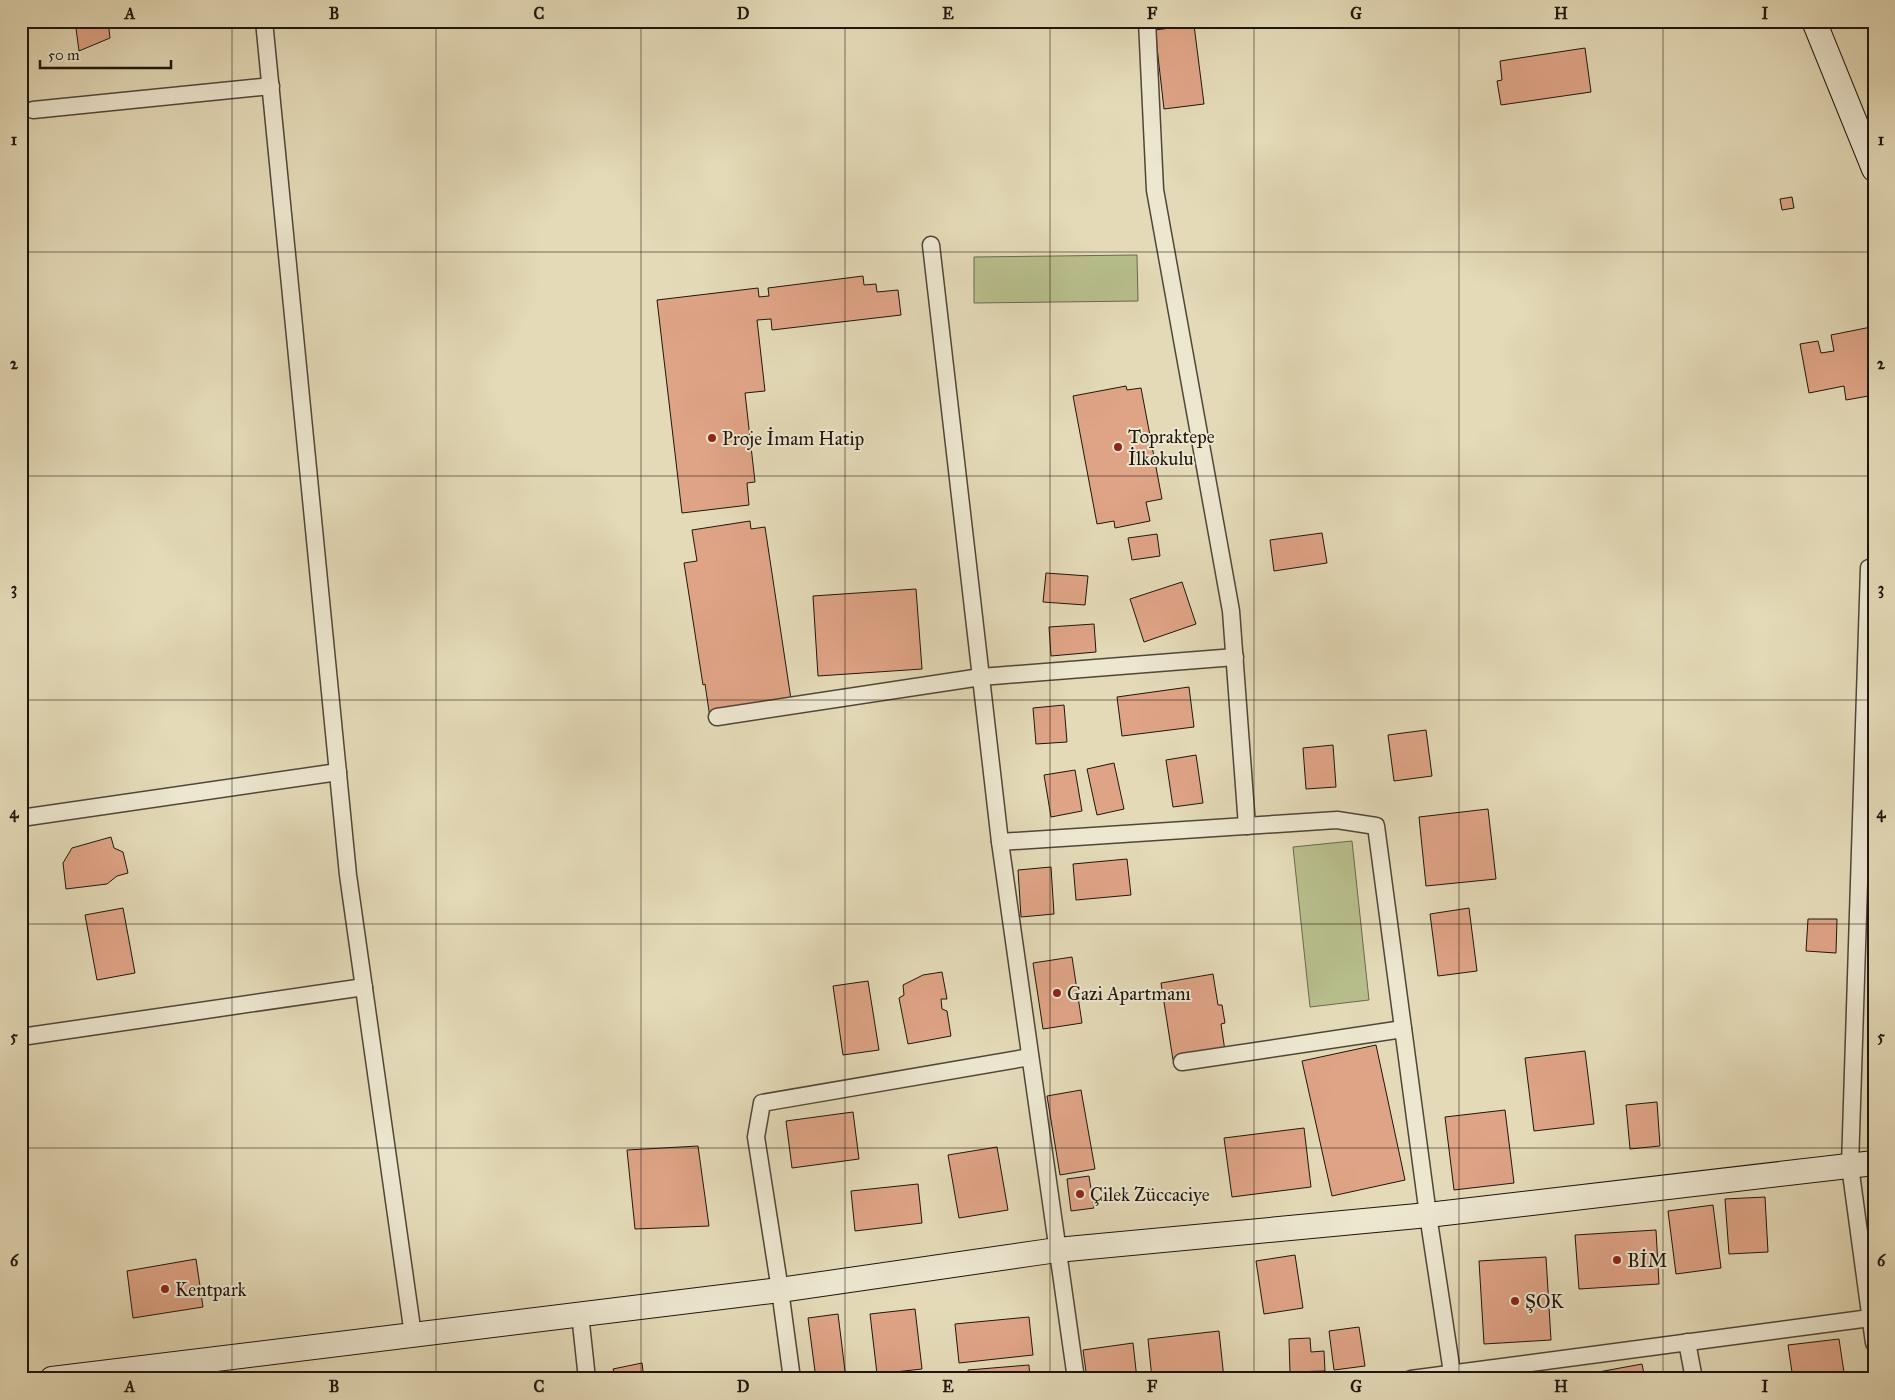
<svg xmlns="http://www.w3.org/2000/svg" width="1895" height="1400" font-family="'IM FELL Great Primer',serif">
  <rect width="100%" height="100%" fill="#e4dab7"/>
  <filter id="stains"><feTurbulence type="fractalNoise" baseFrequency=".004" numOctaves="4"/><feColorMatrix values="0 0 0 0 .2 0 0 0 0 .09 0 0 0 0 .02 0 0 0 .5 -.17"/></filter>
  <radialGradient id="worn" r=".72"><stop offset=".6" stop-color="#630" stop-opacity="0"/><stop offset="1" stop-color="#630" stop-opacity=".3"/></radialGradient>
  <g fill="#b7be8c" stroke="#6a6a4d">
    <polygon points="1137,255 1138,301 974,303 974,257"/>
    <polygon points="1352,841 1369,1000 1310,1007 1293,847"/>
  </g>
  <g fill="#dfa486" stroke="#1e150e">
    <polygon points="75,21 108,21 110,38 79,51"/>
    <polygon points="1194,25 1204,104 1164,109 1155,30"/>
    <polygon points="1585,48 1591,92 1501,105 1497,81 1502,80 1500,61"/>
    <polygon points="1792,197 1794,208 1782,210 1780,199"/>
    <polygon points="863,276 864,285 876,284 877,292 898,290 901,315 772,330 771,319 757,320 765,391 745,393 755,482 747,483 749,505 682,513 657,300 758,288 759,297 769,296 768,288"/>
    <polygon points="1871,327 1874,344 1874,395 1846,400 1844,386 1809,393 1800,344 1818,341 1821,353 1834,351 1831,335"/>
    <polygon points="1126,386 1127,390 1141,388 1162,499 1146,502 1150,521 1115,528 1114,521 1097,524 1073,396"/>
    <polygon points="750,521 751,529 765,527 792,706 710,718 705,684 703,685 684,563 697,561 692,530"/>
    <polygon points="1322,533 1327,563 1274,571 1270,540"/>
    <polygon points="1157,534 1160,556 1132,560 1128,538"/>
    <polygon points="1046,573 1088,576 1085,605 1043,602"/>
    <polygon points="1182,582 1196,624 1144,642 1130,599"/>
    <polygon points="916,589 922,669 818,676 813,596"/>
    <polygon points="1094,624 1096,652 1051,656 1049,627"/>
    <polygon points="1189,687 1194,727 1122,736 1117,697"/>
    <polygon points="1064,705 1067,742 1036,744 1033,708"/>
    <polygon points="1426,730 1432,776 1394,781 1388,735"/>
    <polygon points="1333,745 1336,787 1306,789 1303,748"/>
    <polygon points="1196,755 1203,803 1173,807 1166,760"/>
    <polygon points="1114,763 1124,809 1097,815 1087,769"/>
    <polygon points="1075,770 1082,811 1051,817 1044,775"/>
    <polygon points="1488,809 1496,879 1426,886 1419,817"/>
    <polygon points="111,837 114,848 123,852 128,873 117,876 107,884 66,889 63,863 72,848"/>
    <polygon points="1127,859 1131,895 1076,900 1073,864"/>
    <polygon points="1051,867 1054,914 1021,917 1018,870"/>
    <polygon points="123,908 135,973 97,980 85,915"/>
    <polygon points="1469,908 1477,971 1438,976 1430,914"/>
    <polygon points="1808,919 1837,919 1836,953 1806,951"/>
    <polygon points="1072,957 1082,1023 1043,1029 1033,963"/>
    <polygon points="942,972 947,999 941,999 942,1009 947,1011 951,1036 908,1044 899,998 904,995 903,985 923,975"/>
    <polygon points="1213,974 1218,1005 1222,1005 1225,1023 1221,1024 1225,1051 1173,1060 1161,983"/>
    <polygon points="868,981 879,1050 843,1055 833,986"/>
    <polygon points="1376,1045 1405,1180 1332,1196 1302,1061"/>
    <polygon points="1585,1051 1594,1124 1534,1131 1525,1058"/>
    <polygon points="1081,1090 1095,1169 1060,1175 1047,1096"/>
    <polygon points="1657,1102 1660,1146 1630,1149 1626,1105"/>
    <polygon points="1505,1110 1514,1183 1454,1190 1445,1117"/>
    <polygon points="853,1112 859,1159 792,1168 786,1121"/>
    <polygon points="1304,1128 1311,1187 1232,1197 1224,1138"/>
    <polygon points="698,1146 709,1226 635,1229 627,1150"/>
    <polygon points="997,1147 1008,1210 959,1218 948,1155"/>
    <polygon points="1089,1176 1094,1208 1071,1211 1067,1179"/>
    <polygon points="918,1184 922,1223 855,1231 851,1191"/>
    <polygon points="1765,1197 1768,1252 1729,1254 1725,1199"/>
    <polygon points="1713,1205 1721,1268 1676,1274 1668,1211"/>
    <polygon points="1656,1230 1659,1284 1579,1289 1575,1235"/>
    <polygon points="1295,1255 1303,1308 1264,1314 1256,1261"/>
    <polygon points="1546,1257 1551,1340 1484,1344 1479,1261"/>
    <polygon points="196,1259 203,1307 133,1318 127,1271"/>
    <polygon points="915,1309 922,1369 877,1374 870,1314"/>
    <polygon points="838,1314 846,1379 816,1379 808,1318"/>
    <polygon points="1029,1317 1033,1355 959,1363 955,1324"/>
    <polygon points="1359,1327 1365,1366 1334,1370 1329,1331"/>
    <polygon points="1219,1331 1224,1379 1152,1379 1148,1339"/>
    <polygon points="1310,1338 1311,1352 1324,1351 1325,1371 1290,1372 1289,1339"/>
    <polygon points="1839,1339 1845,1379 1793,1379 1788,1345"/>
    <polygon points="1133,1343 1137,1379 1087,1379 1083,1350"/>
    <polygon points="642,1363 644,1379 616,1379 613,1369"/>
    <polygon points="1642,1364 1645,1379 1594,1379 1593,1373"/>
    <polygon points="1029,1365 1030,1379 969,1379 968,1370"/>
  </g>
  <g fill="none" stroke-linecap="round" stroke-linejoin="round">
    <g stroke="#504638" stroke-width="19">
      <g id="street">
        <polyline points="264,21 348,875 413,1335"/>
        <polyline points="1147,21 1155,190 1231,611 1247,826"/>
        <polyline points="33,110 271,86"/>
        <polyline points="931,245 1000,842 1076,1379"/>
        <polyline points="1874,566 1869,568 1850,1166 1874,1343"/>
        <polyline points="717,717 981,677 1235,657"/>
        <polyline points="21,818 338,772"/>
        <polyline points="1000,842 1337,820 1376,826 1428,1215 1453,1379"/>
        <polyline points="21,1037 364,987"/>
        <polyline points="1182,1062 1403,1029"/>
        <polyline points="580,1314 587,1379"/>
        <polyline points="1687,1342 1694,1379"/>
        <polyline points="792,1379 780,1290 756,1137 762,1103 1030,1057"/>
        <polyline points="1411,1379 1870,1318"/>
      </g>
    </g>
    <g stroke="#1e150e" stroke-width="26">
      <g id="secondary">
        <polyline points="1814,21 1874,169"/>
        <polyline points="52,1379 780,1290 1057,1250 1428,1215 1874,1163"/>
      </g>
    </g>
    <use href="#street" stroke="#ede7d0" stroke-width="16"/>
    <use href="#secondary" stroke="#ede7d0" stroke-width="24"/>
  </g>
  <path fill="none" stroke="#1e150e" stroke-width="1" stroke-opacity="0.55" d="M232 21V1379M436 21V1379M641 21V1379M845 21V1379M1050 21V1379M1254 21V1379M1459 21V1379M1663 21V1379M21 252H1874M21 476H1874M21 700H1874M21 924H1874M21 1148H1874"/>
  <g fill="#8f2418" stroke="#ede7d0" stroke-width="2">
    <circle cx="712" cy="438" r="5"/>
    <circle cx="1118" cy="447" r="5"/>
    <circle cx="1057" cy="993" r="5"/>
    <circle cx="1080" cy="1194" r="5"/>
    <circle cx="1617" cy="1260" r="5"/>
    <circle cx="165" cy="1289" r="5"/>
    <circle cx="1515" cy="1301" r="5"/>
  </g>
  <g text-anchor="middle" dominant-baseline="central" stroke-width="4" stroke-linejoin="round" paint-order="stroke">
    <g font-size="19" fill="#1e150e" stroke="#ede7d0" text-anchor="start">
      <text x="1128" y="436">Topraktepe<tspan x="1128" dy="22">İlkokulu</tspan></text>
      <text x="722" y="438">Proje İmam Hatip</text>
      <text x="1067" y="993">Gazi Apartmanı</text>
      <text x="1090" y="1194">Çilek Züccaciye</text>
      <text x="1627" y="1260">BİM</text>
      <text x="175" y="1289">Kentpark</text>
      <text x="1525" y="1301">ŞOK</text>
    </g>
  </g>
  <rect width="1895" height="1400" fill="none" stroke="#e4dab7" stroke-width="55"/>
  <path d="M40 60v8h131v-8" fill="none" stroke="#1e150e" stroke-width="2.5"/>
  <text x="48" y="60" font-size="15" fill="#1e150e" stroke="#ede7d0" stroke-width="4" paint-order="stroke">50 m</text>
  <rect x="28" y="28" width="1840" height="1344" fill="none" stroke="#1e150e" stroke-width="2"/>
  <g font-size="16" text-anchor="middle" font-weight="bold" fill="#1e150e">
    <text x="130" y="19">A</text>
    <text x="334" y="19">B</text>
    <text x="539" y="19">C</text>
    <text x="743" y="19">D</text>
    <text x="948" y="19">E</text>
    <text x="1152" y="19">F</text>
    <text x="1356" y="19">G</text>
    <text x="1561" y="19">H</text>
    <text x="1765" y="19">I</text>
    <text x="14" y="145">1</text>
    <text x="1881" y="145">1</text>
    <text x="14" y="369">2</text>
    <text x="1881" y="369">2</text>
    <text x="14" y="594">3</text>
    <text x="1881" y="594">3</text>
    <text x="14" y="818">4</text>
    <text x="1881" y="818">4</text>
    <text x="14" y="1042">5</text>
    <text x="1881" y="1042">5</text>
    <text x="14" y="1266">6</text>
    <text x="1881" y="1266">6</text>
    <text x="130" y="1392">A</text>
    <text x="334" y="1392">B</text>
    <text x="539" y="1392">C</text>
    <text x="743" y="1392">D</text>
    <text x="948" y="1392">E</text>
    <text x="1152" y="1392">F</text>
    <text x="1356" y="1392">G</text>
    <text x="1561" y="1392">H</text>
    <text x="1765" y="1392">I</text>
  </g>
  <rect width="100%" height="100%" filter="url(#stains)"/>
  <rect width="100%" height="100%" fill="url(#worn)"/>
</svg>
